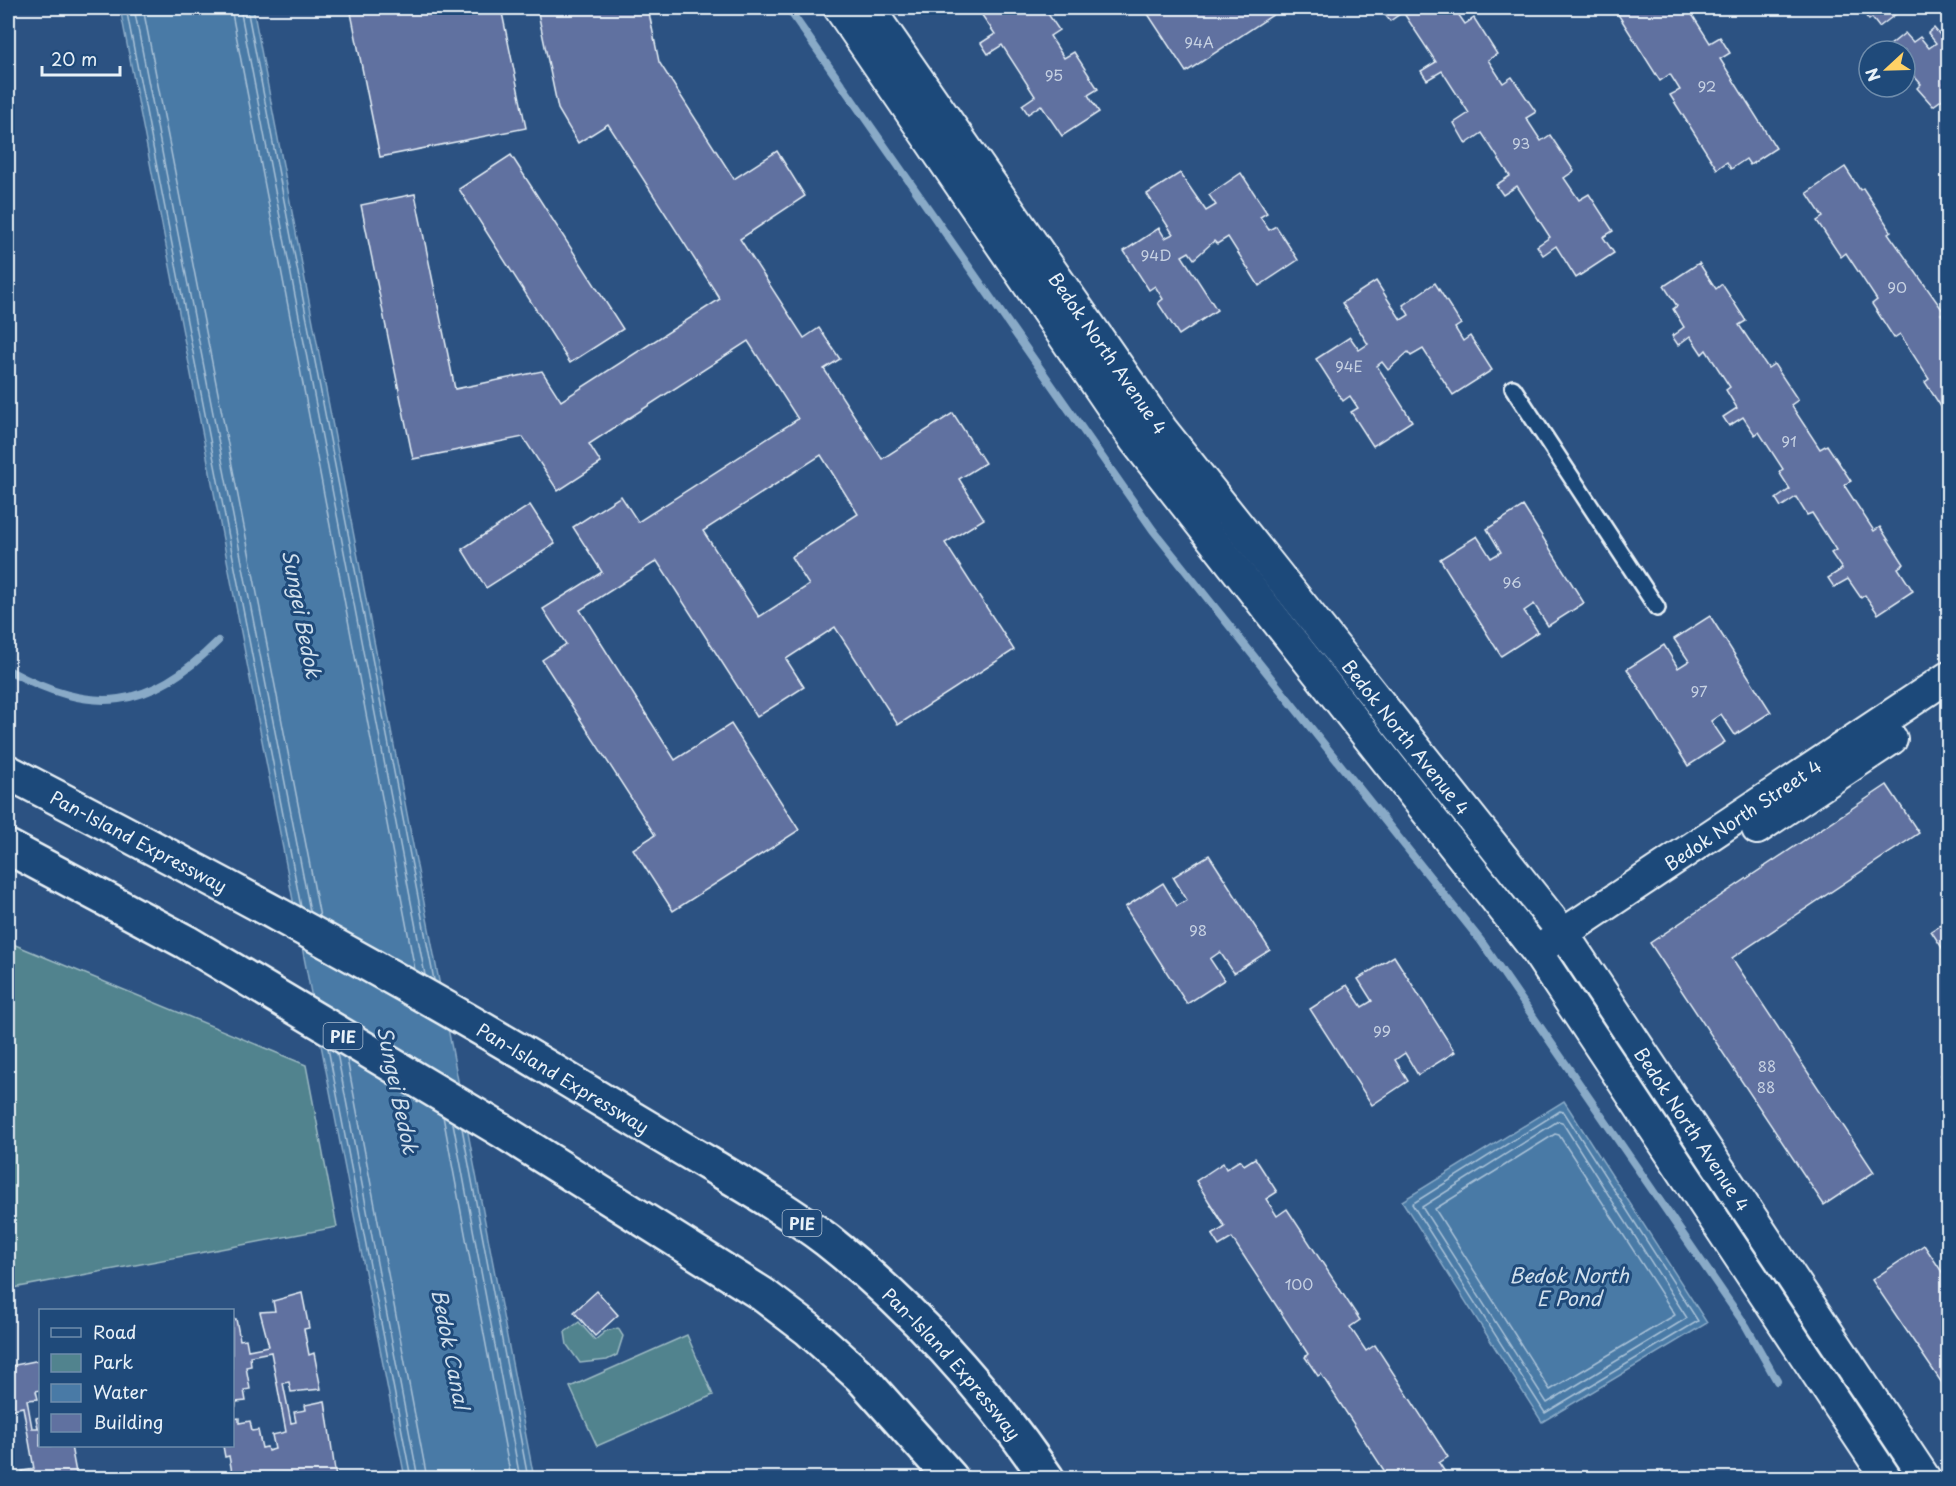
<svg xmlns="http://www.w3.org/2000/svg" width="1956" height="1486" font-family="'Playpen Sans',sans-serif">
  <rect width="100%" height="100%" fill="#2c5282"/>
  <filter id="ink" filterUnits="userSpaceOnUse"><feTurbulence type="fractalNoise" baseFrequency=".0167" numOctaves="2"/><feDisplacementMap in="SourceGraphic" scale="12" xChannelSelector="R" yChannelSelector="G"/><feConvolveMatrix kernelMatrix="1 2 1 2 8 2 1 2 1" color-interpolation-filters="sRGB"/></filter>
  <g filter="url(#ink)">
    <g fill="#51838e" stroke="#9cbac3" stroke-width="1.5">
      <polygon points="8,942 306,1065 337,1227 8,1289"/>
      <polygon points="579,1322 595,1340 606,1331 618,1328 623,1336 617,1355 607,1360 580,1363 567,1345 565,1332"/>
      <polygon points="687,1335 713,1395 597,1446 570,1387"/>
    </g>
    <g fill="#497aa6" stroke="#89aac7" stroke-width="1.5">
      <polygon points="120,8 253,8 534,1478 405,1478"/>
      <polygon points="1564,1101 1707,1323 1542,1422 1402,1201"/>
    </g>
    <g fill="none" stroke-linecap="round" stroke-linejoin="round">
      <g stroke="#a8c1d7" stroke-width="1.5">
        <polyline points="126,8 301,907"/>
        <polyline points="134,8 310,911"/>
        <polyline points="143,8 320,917"/>
        <polyline points="231,8 415,970"/>
        <polyline points="240,8 425,975"/>
        <polyline points="247,8 434,980"/>
        <polyline points="328,1048 411,1478"/>
        <polyline points="337,1053 418,1478"/>
        <polyline points="347,1059 427,1478"/>
        <polygon points="1560,1111 1564,1112 1698,1321 1545,1413 1412,1204"/>
        <polyline points="443,1116 511,1478"/>
        <polygon points="1558,1121 1562,1122 1687,1318 1547,1403 1422,1207"/>
        <polyline points="453,1123 520,1478"/>
        <polyline points="462,1128 528,1478"/>
        <polygon points="1555,1134 1559,1135 1675,1315 1550,1390 1435,1209"/>
      </g>
      <g stroke="#89aac7" stroke-width="8">
        <polyline points="788,8 1153,530 1481,941 1746,1326 1777,1381"/>
        <path d="M8 670C93 716 148 711 218 641"/>
      </g>
    </g>
    <g fill="#6071a0" stroke="#e8f1f8" stroke-width="1.5" fill-rule="evenodd">
      <polygon points="350,8 501,8 526,128 380,157"/>
      <path d="M537 8H648L659 62 734 179 777 151 805 196 740 239 804 338 819 328 840 359 824 369 882 459 953 413 985 463 959 479 984 519 945 543 1014 650 898 725 835 627 786 659 804 687 757 717 657 561 580 610 675 760 731 724 799 830 673 911 633 849 655 835 542 660 566 644 543 609 602 572 573 527 621 496 638 522 798 419 748 341 589 444 601 463 558 491 523 437 413 459 361 205 415 194 455 389 542 371 561 401 720 299 608 124 578 143 558 109ZM821 455 858 514 791 557 809 585 759 617 703 531Z"/>
      <polygon points="977,8 1044,8 1059,30 1050,36 1064,58 1074,52 1098,89 1088,95 1099,112 1062,136 1041,105 1028,114 1022,105 1035,96 1002,45 988,54 981,43 995,34"/>
      <polygon points="1144,8 1281,8 1282,9 1186,72"/>
      <polygon points="1389,8 1454,8 1465,24 1474,18 1497,54 1488,60 1503,83 1512,77 1536,112 1526,118 1541,141 1550,135 1574,171 1564,178 1579,200 1589,194 1613,231 1603,237 1614,253 1576,278 1556,246 1543,255 1537,246 1550,237 1517,186 1503,195 1496,185 1510,176 1482,133 1466,144 1454,123 1469,113 1442,71 1427,80 1421,71 1436,62 1403,12 1390,21 1383,12"/>
      <polygon points="1614,8 1688,8 1710,43 1720,37 1730,53 1720,59 1776,148 1750,165 1746,159 1731,169 1727,162 1717,169 1670,95 1680,90 1670,74 1660,81"/>
      <polygon points="1864,8 1890,8 1896,14 1879,27 1872,18 1869,20 1861,10"/>
      <polygon points="1948,22 1948,79 1944,83 1948,89 1948,95 1933,106 1917,88 1921,84 1905,66 1905,51 1892,51 1889,46 1905,33 1913,42 1920,37 1929,48 1936,43 1928,33 1934,28 1940,35 1946,30 1943,26"/>
      <polygon points="511,155 623,329 570,363 459,189"/>
      <polygon points="1845,167 1860,190 1863,188 1891,231 1888,233 1944,312 1941,314 1948,325 1947,416 1925,382 1929,379 1900,334 1894,338 1872,304 1877,300 1846,253 1841,257 1817,221 1823,217 1807,193"/>
      <polygon points="1180,173 1206,211 1216,205 1209,195 1241,173 1267,213 1260,217 1269,230 1276,226 1298,260 1259,286 1228,237 1217,244 1214,241 1194,259 1189,252 1182,256 1217,310 1179,335 1158,303 1163,299 1155,286 1149,290 1124,251 1159,228 1165,238 1173,234 1147,194"/>
      <polygon points="1699,263 1716,289 1722,284 1746,321 1739,325 1768,368 1774,364 1798,400 1791,405 1820,449 1827,445 1851,481 1844,485 1874,531 1880,527 1904,564 1898,568 1913,591 1878,614 1865,595 1861,598 1848,579 1834,587 1828,578 1842,569 1831,553 1836,550 1812,513 1807,515 1796,497 1781,507 1776,499 1790,489 1779,472 1783,469 1759,432 1755,435 1743,417 1729,426 1723,417 1737,408 1726,390 1730,387 1706,350 1702,354 1690,336 1678,345 1672,336 1684,327 1673,309 1677,306 1664,286"/>
      <polygon points="1376,281 1401,320 1409,315 1403,305 1435,283 1461,324 1455,328 1463,341 1470,336 1492,370 1453,395 1423,349 1411,356 1408,352 1388,370 1382,362 1377,366 1412,421 1373,446 1351,412 1358,408 1350,396 1343,401 1316,359 1350,337 1359,350 1368,344 1342,303"/>
      <polygon points="530,505 555,544 486,588 462,549"/>
      <polygon points="1523,506 1584,603 1548,626 1534,604 1524,611 1538,632 1501,656 1440,559 1477,536 1491,558 1501,552 1487,529"/>
      <polygon points="1710,616 1771,712 1735,735 1721,714 1711,721 1725,742 1688,766 1627,669 1664,645 1678,668 1689,661 1674,639"/>
      <polygon points="1887,785 1919,833 1732,958 1874,1172 1824,1205 1650,943"/>
      <polygon points="1209,855 1270,950 1234,973 1220,952 1210,959 1224,980 1187,1004 1125,907 1163,883 1177,906 1187,900 1173,877"/>
      <polygon points="1948,920 1948,957 1931,931"/>
      <polygon points="1394,956 1455,1052 1418,1075 1405,1053 1395,1060 1408,1081 1372,1105 1310,1009 1347,985 1362,1007 1372,1001 1358,979"/>
      <polygon points="1948,1070 1948,1086 1941,1075"/>
      <polygon points="1255,1158 1277,1192 1266,1199 1277,1216 1287,1209 1360,1320 1350,1327 1366,1351 1375,1345 1448,1457 1439,1463 1449,1478 1389,1478 1321,1374 1318,1376 1305,1357 1308,1354 1232,1238 1219,1246 1212,1235 1225,1227 1196,1181 1223,1163 1226,1169 1240,1160 1244,1165"/>
      <polygon points="1924,1245 1948,1281 1948,1392 1872,1280"/>
      <polygon points="597,1291 618,1315 595,1336 574,1312"/>
      <polygon points="302,1293 309,1328 304,1329 309,1355 314,1353 321,1389 291,1392 289,1382 283,1383 291,1423 296,1422 294,1412 306,1410 305,1405 325,1401 336,1478 233,1478 229,1456 225,1457 223,1446 232,1446 232,1419 239,1418 239,1423 250,1421 252,1431 258,1430 262,1448 267,1447 268,1451 275,1449 272,1435 286,1432 271,1352 250,1356 251,1366 246,1367 250,1389 244,1390 246,1401 236,1402 236,1406 232,1406 232,1320 236,1319 240,1340 246,1339 248,1350 269,1346 260,1312 275,1311 273,1301"/>
      <polygon points="40,1360 40,1390 36,1391 38,1399 27,1400 32,1428 38,1428 36,1418 40,1417 40,1446 71,1446 77,1478 23,1478 22,1471 34,1469 23,1407 8,1410 8,1372 11,1371 10,1366"/>
      <polygon points="1458,1473 1462,1478 1450,1478"/>
      <polygon points="16,1474 17,1478 8,1478 8,1475"/>
    </g>
    <g fill="none" stroke-linecap="round" stroke-linejoin="round">
      <g stroke="#e8f1f8" stroke-width="20">
        <polyline id="service" points="1513,388 1657,608"/>
      </g>
      <g stroke="#e8f1f8" stroke-width="34">
        <g id="minor">
          <polyline points="839,8 1135,441 1536,951 1886,1478"/>
          <path id="s1" d="M869 8 1162 429 1563 933 1925 1478"/>
          <polyline points="1757,829 1892,739"/>
          <path id="s2" d="M1546 945 1948 677"/>
        </g>
      </g>
      <g stroke="#e8f1f8" stroke-width="38">
        <g id="motorway">
          <path id="s3" d="M8 772C191 867 373 963 550 1069 603 1101 656 1133 709 1164 749 1188 790 1212 827 1240 912 1307 986 1389 1047 1478"/>
          <polyline points="8,847 186,942 501,1130 762,1294 808,1329 861,1377 951,1478"/>
        </g>
      </g>
      <use href="#service" stroke="#1f4a7a" stroke-width="15"/>
      <use href="#minor" stroke="#1f4a7a" stroke-width="30"/>
      <use href="#motorway" stroke="#1f4a7a" stroke-width="33"/>
    </g>
  </g>
  <g text-anchor="middle" dominant-baseline="central" stroke-width="6" stroke-linejoin="round" paint-order="stroke">
    <g font-size="15" fill="#c6d1e2">
      <text x="1199" y="41">94A</text>
      <text x="1054" y="74">95</text>
      <text x="1707" y="85">92</text>
      <text x="1521" y="142">93</text>
      <text x="1156" y="254">94D</text>
      <text x="1897" y="286">90</text>
      <text x="1349" y="365">94E</text>
      <text x="1789" y="440">91</text>
      <text x="1512" y="581">96</text>
      <text x="1699" y="690">97</text>
      <text x="1198" y="929">98</text>
      <text x="1382" y="1030">99</text>
      <text x="1767" y="1065">88</text>
      <text x="1766" y="1086">88</text>
      <text x="1299" y="1283">100</text>
    </g>
    <g fill="#1f4a7a" stroke="#acbfd2" stroke-width="1.5">
      <rect x="323.5" y="1023" width="39" height="26" rx="4.5"/>
      <rect x="782.5" y="1210" width="39" height="26" rx="4.5"/>
    </g>
    <g font-size="16" font-weight="bold" fill="#e8f1f8">
      <text x="343" y="1036">PIE</text>
      <text x="802" y="1223">PIE</text>
    </g>
    <g font-size="18" fill="#e8f1f8" stroke="#1f4a7a">
      <text stroke="none"><textPath href="#s1" startOffset="420">Bedok North Avenue 4</textPath></text>
      <text stroke="none"><textPath href="#s1" startOffset="906">Bedok North Avenue 4</textPath></text>
      <text stroke="none"><textPath href="#s2" startOffset="236">Bedok North Street 4</textPath></text>
      <text stroke="none"><textPath href="#s3" startOffset="148">Pan-Island Expressway</textPath></text>
      <text stroke="none"><textPath href="#s3" startOffset="634">Pan-Island Expressway</textPath></text>
      <text stroke="none"><textPath href="#s1" startOffset="1392">Bedok North Avenue 4</textPath></text>
      <text stroke="none"><textPath href="#s3" startOffset="1120">Pan-Island Expressway</textPath></text>
    </g>
    <g font-size="20" font-style="italic" fill="#d0dfec" stroke="#1f4a7a">
      <text transform="translate(302 614) rotate(79)">Sungei Bedok</text>
      <text transform="translate(398 1090) rotate(78)">Sungei Bedok</text>
      <text x="1569" y="1275">Bedok North<tspan x="1569" dy="23">E Pond</tspan></text>
      <text transform="translate(451 1349) rotate(79)">Bedok Canal</text>
    </g>
  </g>
  <rect width="1956" height="1486" fill="none" stroke="#1f4a7a" stroke-width="30"/>
  <rect x="15" y="15" width="1926" height="1456" fill="none" stroke="#e8f1f8" stroke-width="2" filter="url(#ink)"/>
  <rect x="39" y="1309" width="195" height="138" fill="#1f4a7a" stroke="#6f8dac" stroke-width="1.5"/>
  <rect x="51" y="1328" width="30" height="9" fill="#1f4a7a" stroke="#6f8dac" stroke-width="1.5"/>
  <text x="93" y="1339" font-size="18" fill="#e8f1f8">Road</text>
  <rect x="51" y="1354" width="30" height="18" fill="#51838e" stroke="#6f8dac" stroke-width="1.5"/>
  <text x="93" y="1369" font-size="18" fill="#e8f1f8">Park</text>
  <rect x="51" y="1384" width="30" height="18" fill="#497aa6" stroke="#6f8dac" stroke-width="1.5"/>
  <text x="93" y="1399" font-size="18" fill="#e8f1f8">Water</text>
  <rect x="51" y="1414" width="30" height="18" fill="#6071a0" stroke="#6f8dac" stroke-width="1.5"/>
  <text x="93" y="1429" font-size="18" fill="#e8f1f8">Building</text>
  <g transform="translate(1887 69) rotate(248)"><circle r="28" fill="#1f4a7a" stroke="#6f8dac" stroke-width="1.5"/>
  <path d="M0-4.5L10 22L0 15L-10 22Z" fill="#ffd166"/>
  <text y="-9" font-size="16" font-weight="bold" text-anchor="middle" fill="#e8f1f8">N</text>
  </g>
  <path d="M42 66v9h78v-9" fill="none" stroke="#e8f1f8" stroke-width="3"/>
  <text x="51" y="66" font-size="18" fill="#e8f1f8" stroke="#1f4a7a" stroke-width="4.5" paint-order="stroke">20 m</text>
</svg>
